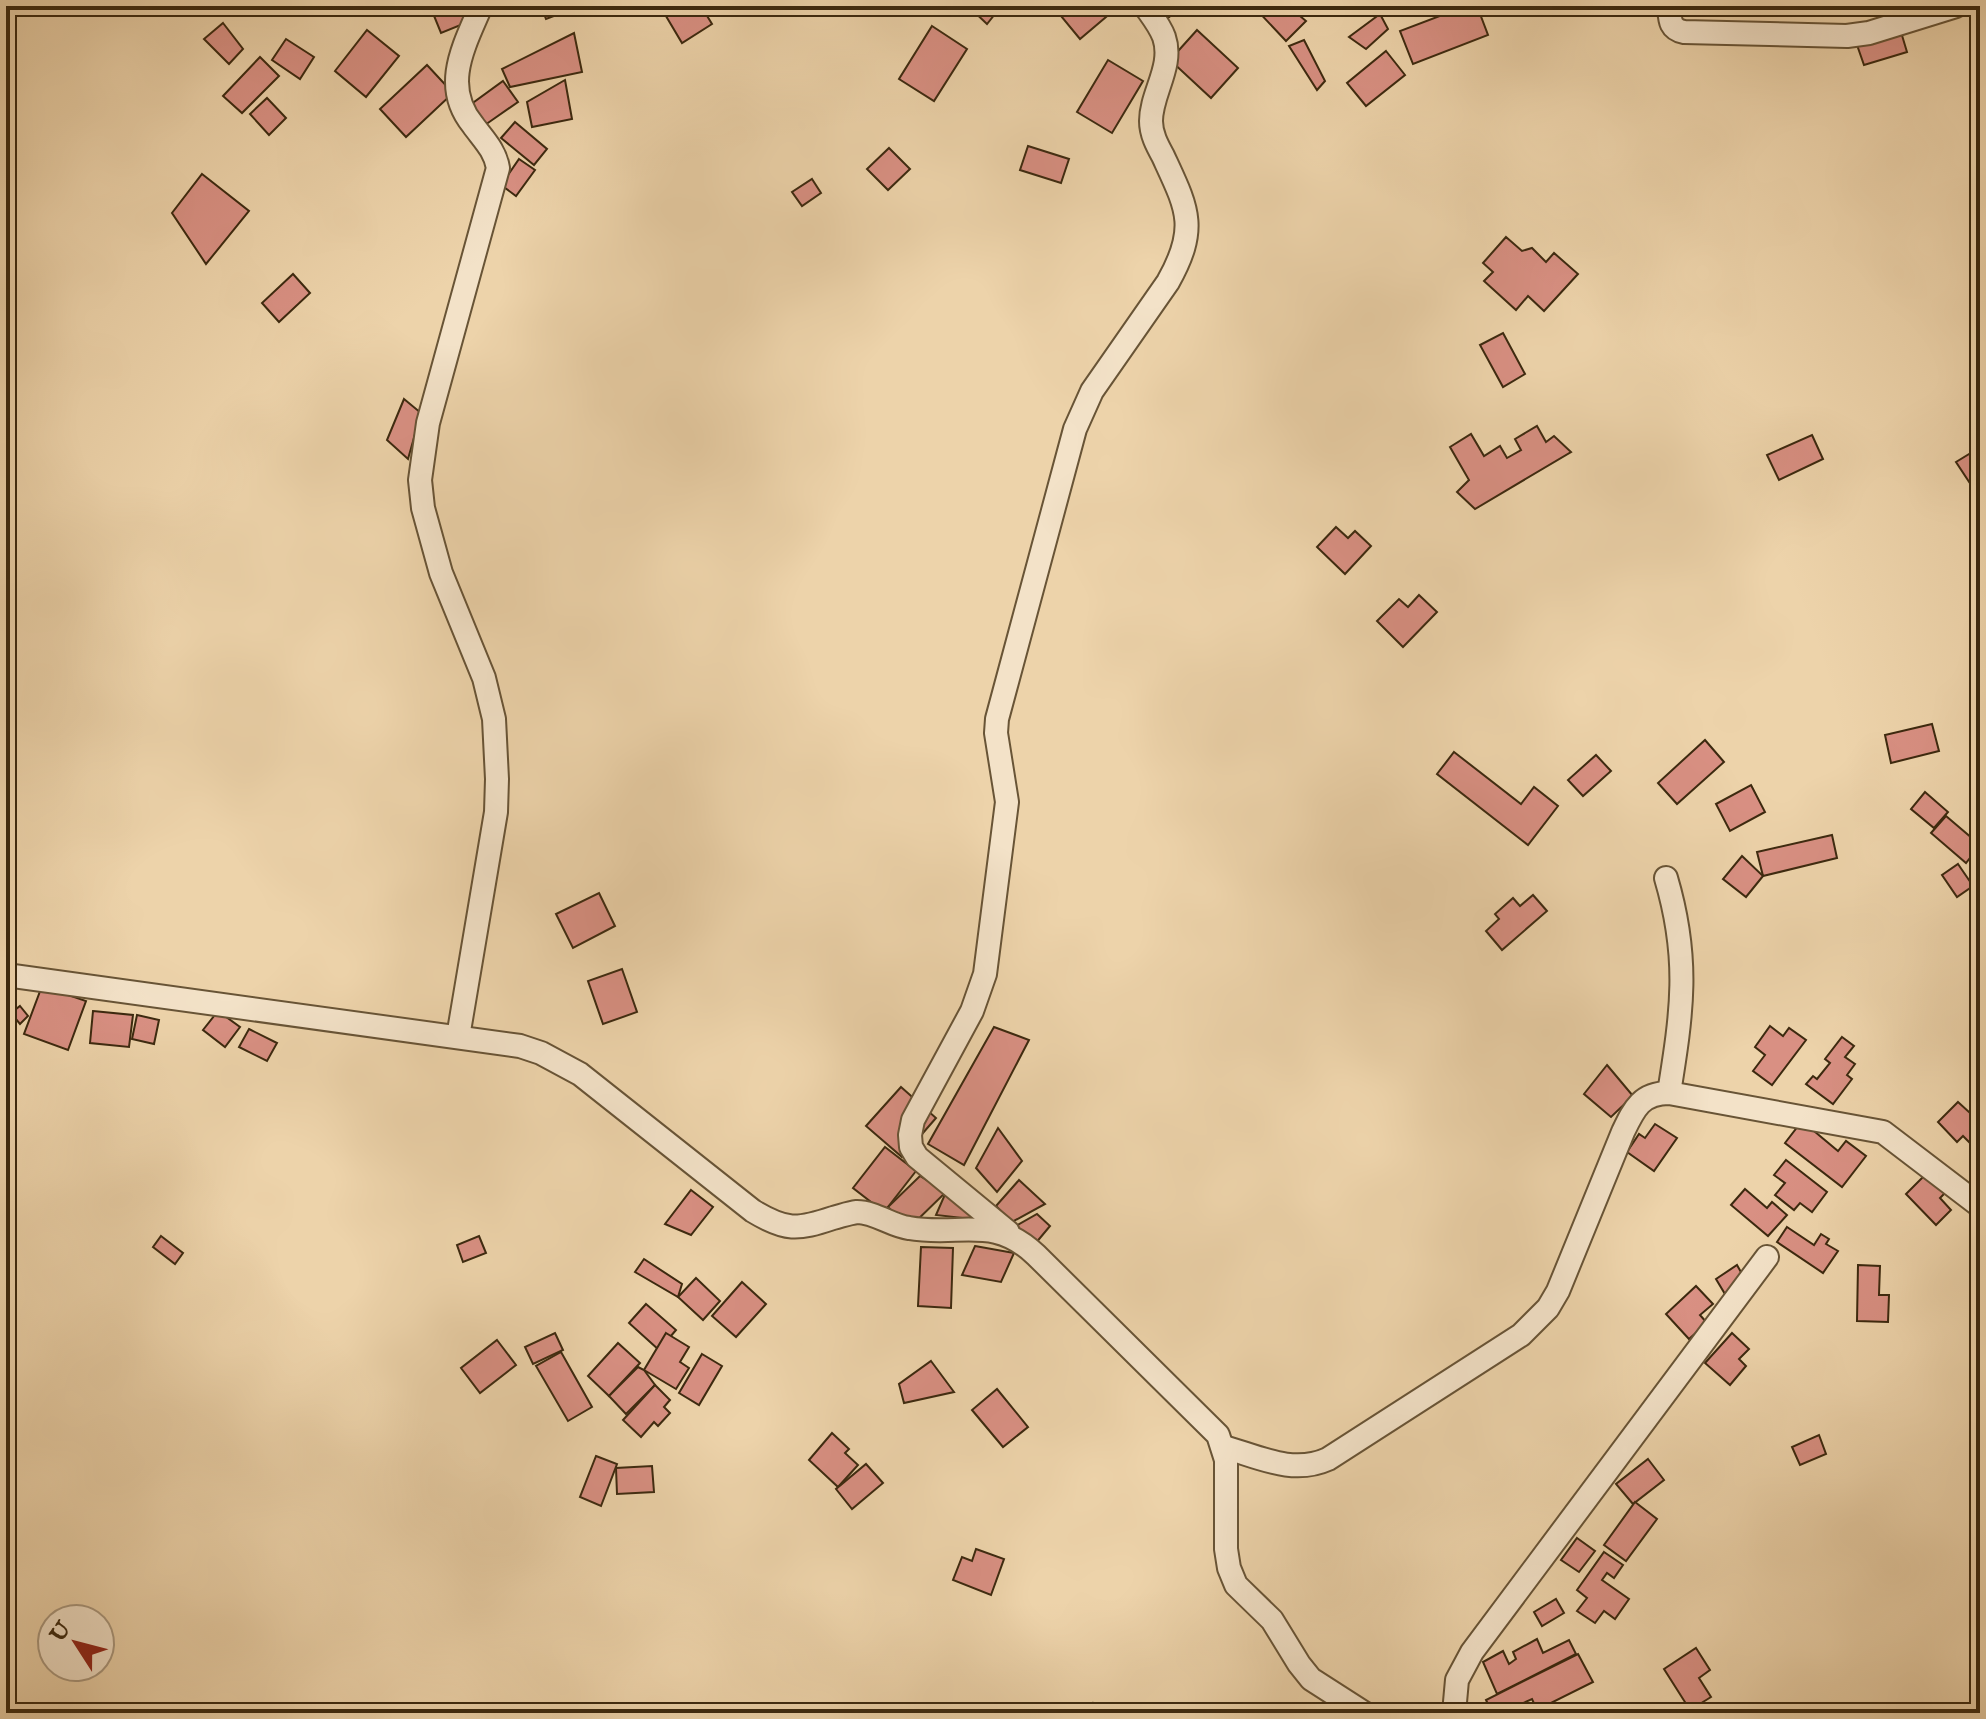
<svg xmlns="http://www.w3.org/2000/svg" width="1986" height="1719" font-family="'IM FELL English',serif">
  <rect width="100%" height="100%" fill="#edd3aa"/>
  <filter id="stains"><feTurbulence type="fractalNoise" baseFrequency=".0025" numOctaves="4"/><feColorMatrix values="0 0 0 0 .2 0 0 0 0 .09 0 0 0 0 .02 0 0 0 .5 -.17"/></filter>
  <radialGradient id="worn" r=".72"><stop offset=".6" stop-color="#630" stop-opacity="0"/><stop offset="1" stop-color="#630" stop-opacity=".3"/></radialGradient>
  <g fill="#d99083" stroke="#3c290f" stroke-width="2">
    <polygon points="430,6 467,6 473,20 441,33"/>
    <polygon points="541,6 568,6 570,10 546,19"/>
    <polygon points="660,6 701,6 712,24 682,43"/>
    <polygon points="968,6 985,6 995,14 987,24"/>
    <polygon points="1061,6 1119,6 1080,39 1056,10"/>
    <polygon points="1155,6 1184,6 1165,20"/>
    <polygon points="1253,6 1288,6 1306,21 1286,41"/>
    <polygon points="1466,6 1477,6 1488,35 1413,64 1400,31"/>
    <polygon points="1380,14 1388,29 1366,49 1349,37"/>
    <polygon points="223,23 243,49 229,64 204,39"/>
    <polygon points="932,26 967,49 934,101 899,79"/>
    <polygon points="367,30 399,56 366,97 335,71"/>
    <polygon points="1197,30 1238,68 1211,98 1170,60"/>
    <polygon points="1901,32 1907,52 1864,65 1857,45"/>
    <polygon points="574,33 582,72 510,87 502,69"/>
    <polygon points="286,39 314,57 300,79 272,60"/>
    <polygon points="1304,40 1325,81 1317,90 1289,46"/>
    <polygon points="1386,51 1405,75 1366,106 1347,83"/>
    <polygon points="260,57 279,76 242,113 223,96"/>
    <polygon points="1108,60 1143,81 1112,133 1077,112"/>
    <polygon points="427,65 453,93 406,137 380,109"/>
    <polygon points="565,80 572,119 532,127 527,102"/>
    <polygon points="503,81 518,102 485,125 470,105"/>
    <polygon points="267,98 286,118 269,135 250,114"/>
    <polygon points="515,122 547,149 534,165 501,138"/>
    <polygon points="1028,146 1069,159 1061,183 1020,170"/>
    <polygon points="889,148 910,169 888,190 867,169"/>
    <polygon points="519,159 535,170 516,196 501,185"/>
    <polygon points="202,174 249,211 206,264 172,213"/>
    <polygon points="812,179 821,193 802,206 792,192"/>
    <polygon points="1506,237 1522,251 1532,248 1546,262 1554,253 1578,274 1544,311 1528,296 1516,310 1484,281 1493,272 1483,263"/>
    <polygon points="293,274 310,293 279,322 262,303"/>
    <polygon points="1503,333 1525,374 1503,387 1480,345"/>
    <polygon points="404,399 421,413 408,459 387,440"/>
    <polygon points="1537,426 1546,442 1554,436 1571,452 1475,509 1457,492 1469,480 1450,447 1471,434 1484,456 1500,446 1507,458 1521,450 1515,439"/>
    <polygon points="1812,435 1823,459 1779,480 1767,455"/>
    <polygon points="1979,448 1980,496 1979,497 1956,462"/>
    <polygon points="1336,527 1348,538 1355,531 1371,546 1345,574 1317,547"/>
    <polygon points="1419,595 1437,612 1403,647 1377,621 1399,599 1408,607"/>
    <polygon points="1932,724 1939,751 1891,763 1885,735"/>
    <polygon points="1705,740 1724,762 1677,804 1658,783"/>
    <polygon points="1454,752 1521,804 1534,787 1558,806 1528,845 1437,774"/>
    <polygon points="1596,755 1611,771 1583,796 1568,780"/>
    <polygon points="1751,785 1765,812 1730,831 1716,804"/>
    <polygon points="1925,792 1948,812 1934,828 1911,809"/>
    <polygon points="1946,816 1980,845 1966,863 1931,833"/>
    <polygon points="1832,835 1837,858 1763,876 1757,852"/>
    <polygon points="1742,856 1763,876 1746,897 1723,879"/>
    <polygon points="1958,864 1973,886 1957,897 1942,875"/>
    <polygon points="599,893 615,926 573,948 556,914"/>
    <polygon points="1533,895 1547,911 1502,950 1486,931 1499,919 1495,914 1513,898 1520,906"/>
    <polygon points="622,969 637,1012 603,1024 588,981"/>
    <polygon points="42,986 86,1001 68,1050 24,1034"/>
    <polygon points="20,1006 28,1016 20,1024 11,1013"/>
    <polygon points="93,1011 133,1015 129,1047 90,1043"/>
    <polygon points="218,1011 240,1027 225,1047 203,1030"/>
    <polygon points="137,1015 159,1020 154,1044 132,1039"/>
    <polygon points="1770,1026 1783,1036 1789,1028 1806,1040 1772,1085 1753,1071 1765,1055 1755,1047"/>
    <polygon points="994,1027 1029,1040 964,1165 928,1144"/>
    <polygon points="249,1029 277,1043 267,1061 239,1047"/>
    <polygon points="1842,1037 1854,1046 1845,1057 1855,1064 1847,1075 1852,1079 1833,1104 1806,1084 1813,1076 1817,1079 1830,1063 1825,1059"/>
    <polygon points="1607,1065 1633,1096 1611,1117 1584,1094"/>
    <polygon points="901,1087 936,1118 902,1157 866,1126"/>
    <polygon points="1958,1102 1970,1113 1979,1105 1980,1106 1980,1145 1976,1149 1963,1136 1957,1142 1938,1122"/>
    <polygon points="1802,1121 1838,1151 1846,1141 1866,1156 1842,1187 1785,1143"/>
    <polygon points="1655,1124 1677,1138 1654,1171 1627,1152 1639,1134 1645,1138"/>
    <polygon points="998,1128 1022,1161 997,1192 976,1168"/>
    <polygon points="885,1147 916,1171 884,1212 853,1188"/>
    <polygon points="1786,1160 1827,1192 1812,1212 1800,1203 1794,1210 1775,1195 1785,1183 1774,1175"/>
    <polygon points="1929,1171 1948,1190 1940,1198 1951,1210 1936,1225 1906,1194"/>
    <polygon points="920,1176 946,1192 909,1228 888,1207"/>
    <polygon points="1019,1180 1045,1204 1012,1222 996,1206"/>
    <polygon points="1745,1189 1767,1208 1772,1202 1787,1215 1768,1236 1731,1205"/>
    <polygon points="691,1190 713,1207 691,1235 665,1224"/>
    <polygon points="946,1192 980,1220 936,1215"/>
    <polygon points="1037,1214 1050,1226 1035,1244 1014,1227"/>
    <polygon points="1787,1227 1814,1245 1821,1234 1829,1239 1826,1244 1838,1251 1823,1273 1777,1242"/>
    <polygon points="161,1236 183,1253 175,1264 153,1247"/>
    <polygon points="479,1236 486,1253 463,1262 457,1245"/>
    <polygon points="975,1246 1014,1253 1001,1282 962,1275"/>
    <polygon points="921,1247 953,1248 951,1308 918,1306"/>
    <polygon points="644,1259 682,1284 678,1297 635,1272"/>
    <polygon points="1737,1265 1746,1281 1725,1294 1716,1279"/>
    <polygon points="1858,1265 1880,1266 1879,1295 1889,1295 1888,1322 1857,1321"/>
    <polygon points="696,1278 720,1301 703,1320 678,1297"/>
    <polygon points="742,1282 766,1304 736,1337 712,1316"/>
    <polygon points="1696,1286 1713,1304 1700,1315 1707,1323 1689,1339 1666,1314"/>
    <polygon points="646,1304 676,1330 659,1350 629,1323"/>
    <polygon points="555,1333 563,1350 533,1364 525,1347"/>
    <polygon points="666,1333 689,1347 680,1362 689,1368 676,1389 644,1370"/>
    <polygon points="1732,1333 1749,1349 1739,1359 1746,1366 1730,1385 1705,1363"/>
    <polygon points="497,1340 516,1365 480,1393 461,1368"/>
    <polygon points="618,1343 640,1363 609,1396 588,1376"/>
    <polygon points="561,1352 592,1407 568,1421 536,1366"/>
    <polygon points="702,1354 722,1366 699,1405 679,1393"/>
    <polygon points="931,1361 954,1392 904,1403 899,1384"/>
    <polygon points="638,1367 644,1370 655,1385 626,1414 609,1396"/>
    <polygon points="655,1385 670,1400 664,1407 670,1413 658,1426 654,1422 641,1437 623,1420"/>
    <polygon points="997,1389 1028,1427 1003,1447 972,1410"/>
    <polygon points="832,1433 849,1449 845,1453 858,1465 838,1487 809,1460"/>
    <polygon points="1819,1435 1826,1454 1800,1465 1792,1447"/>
    <polygon points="596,1456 617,1464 601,1506 580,1497"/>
    <polygon points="1648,1459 1664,1480 1633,1504 1616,1484"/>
    <polygon points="866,1464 883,1483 852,1509 836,1489"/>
    <polygon points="652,1466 654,1492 617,1494 616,1468"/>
    <polygon points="1635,1502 1657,1519 1626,1561 1604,1545"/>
    <polygon points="1577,1538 1595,1551 1579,1572 1561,1560"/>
    <polygon points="976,1549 1004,1559 991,1595 953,1580 962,1557 972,1561"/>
    <polygon points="1604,1552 1623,1565 1614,1578 1607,1573 1602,1580 1629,1599 1615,1619 1604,1611 1595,1623 1577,1611 1587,1598 1577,1590"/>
    <polygon points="1556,1599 1564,1613 1542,1626 1534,1612"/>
    <polygon points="1537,1639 1543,1653 1569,1640 1576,1654 1497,1694 1483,1662 1503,1651 1509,1664 1516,1659 1513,1652"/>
    <polygon points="1696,1648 1710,1670 1699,1678 1711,1697 1690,1710 1664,1669"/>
    <polygon points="1578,1654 1593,1682 1537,1710 1532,1699 1521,1704 1526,1713 1492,1713 1486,1700"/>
    <polygon points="1093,1703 1104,1713 1083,1713"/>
  </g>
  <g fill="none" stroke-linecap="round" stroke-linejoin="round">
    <g stroke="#685436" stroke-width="26">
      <g id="minor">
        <path d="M1669 6C1670 19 1669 29 1684 32L1847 36 1869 33 1956 6"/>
        <path d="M1666 878C1690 959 1682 1012 1669 1093"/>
        <path d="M6 975 520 1046 541 1053 580 1074 753 1211C786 1231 797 1230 833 1218 841 1216 849 1213 857 1212 875 1212 892 1226 909 1228 960 1237 993 1214 1036 1255L1218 1435 1226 1460V1549L1229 1568 1236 1585 1272 1620 1299 1664 1311 1679 1364 1713"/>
        <path d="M458 1037 496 812 497 779 494 719 484 678 441 573 423 508 420 480 428 423 498 168C495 150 483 139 473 125 441 86 464 46 481 6"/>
        <path d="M1008 1232 917 1157 911 1147 910 1135 913 1120 972 1011 985 974 1007 802 996 733 997 719 1075 429 1092 391 1168 282C1199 227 1187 208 1163 156 1157 145 1151 134 1151 121 1151 93 1174 66 1164 37 1160 26 1152 16 1145 6"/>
        <path d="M1224 1447C1259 1457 1293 1475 1328 1459L1521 1335 1548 1308 1558 1291 1623 1132C1634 1109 1641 1093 1669 1093L1883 1132 1980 1206"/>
        <polyline points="1454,1713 1457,1680 1472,1652 1767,1257"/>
      </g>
    </g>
    <use href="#minor" stroke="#f3e2c8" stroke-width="22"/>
  </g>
  <rect width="1986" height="1719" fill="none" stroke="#edd3aa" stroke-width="32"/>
  <rect x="8" y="8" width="1970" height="1703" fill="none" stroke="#3c290f" stroke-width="4"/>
  <rect x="16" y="16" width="1954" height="1687" fill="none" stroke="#3c290f" stroke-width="2"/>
  <g transform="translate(76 1643) rotate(306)"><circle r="38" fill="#f3e2c8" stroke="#aa987e" stroke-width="2"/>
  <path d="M0-6L14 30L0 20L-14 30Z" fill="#8f2418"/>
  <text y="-12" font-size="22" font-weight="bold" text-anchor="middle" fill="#3c290f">U</text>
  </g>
  <rect width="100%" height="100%" filter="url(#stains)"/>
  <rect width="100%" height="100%" fill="url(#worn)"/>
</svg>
